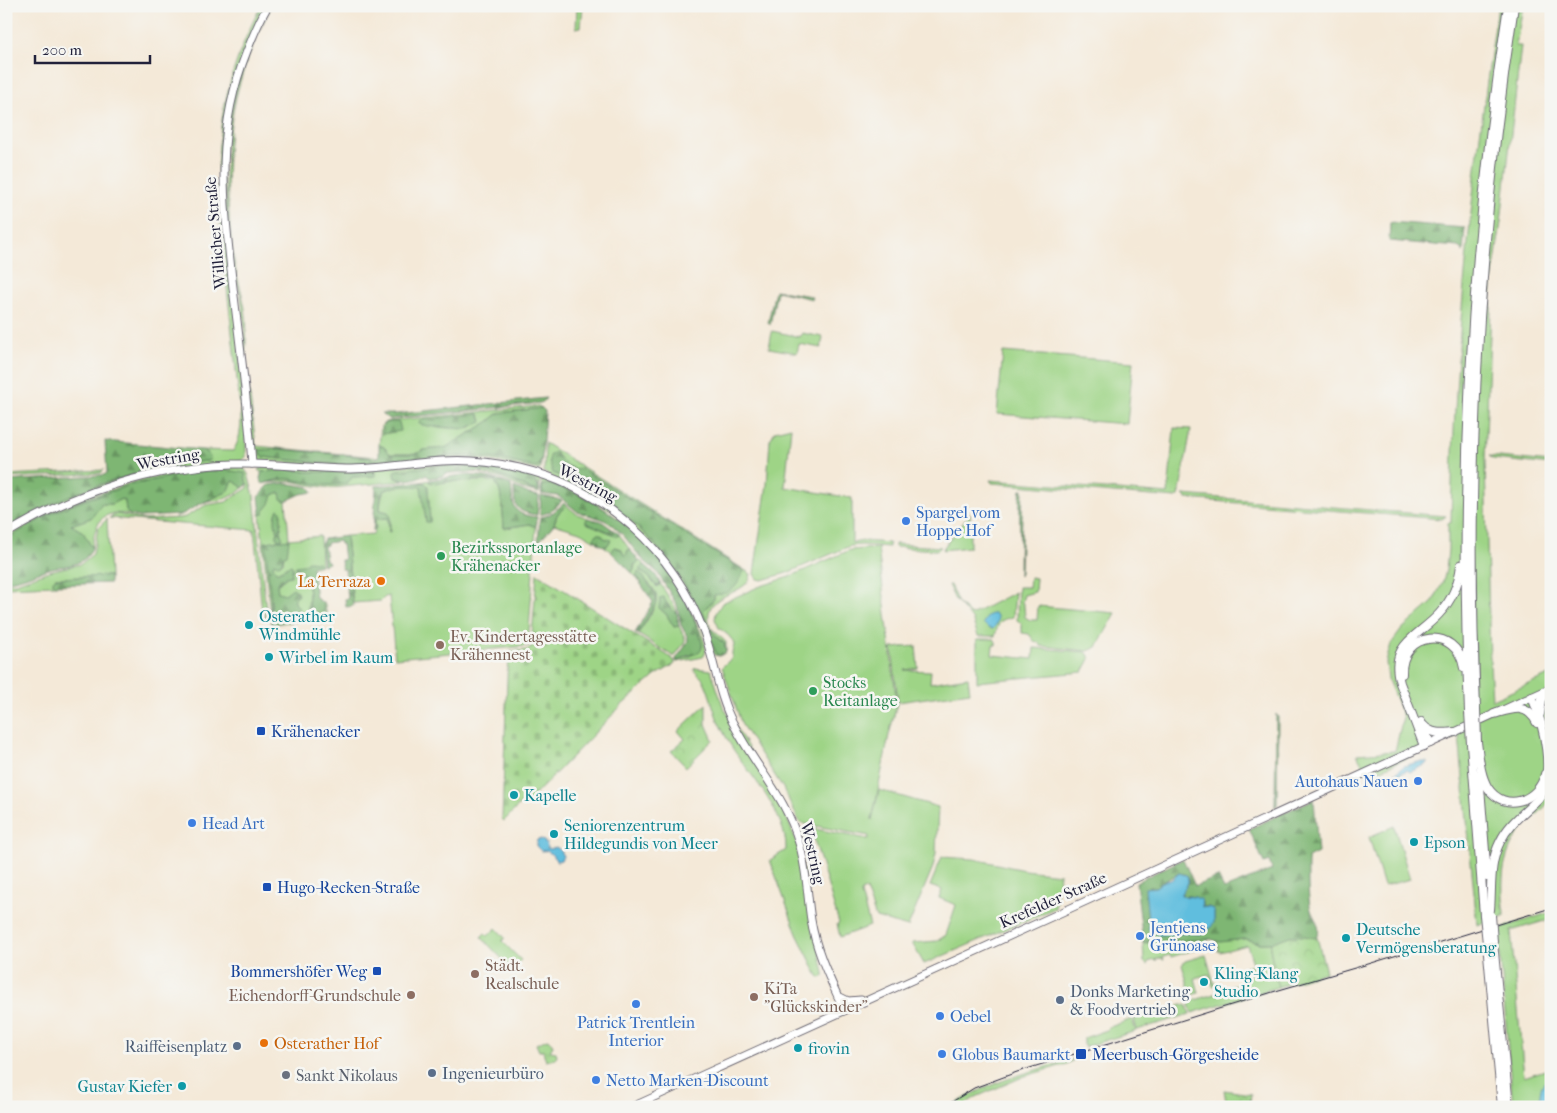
<svg xmlns="http://www.w3.org/2000/svg" width="1557" height="1113" font-family="'IM FELL French Canon',serif">
  <defs>
    <pattern id="forest-firs" width="22" height="20" patternUnits="userSpaceOnUse" patternTransform="scale(1.25)"><rect width="22" height="20" fill="#7eb673"/><path d="M5 1l3.5 6h-7zM16 11l3.5 6h-7z" fill="#679460"/></pattern>
    <pattern id="cemetery-stones" width="16" height="16" patternUnits="userSpaceOnUse" patternTransform="scale(1.25)"><rect width="16" height="16" fill="#9ed486"/><path d="M2 7V4a2 2 0 0 1 4 0v3zM10 15v-3a2 2 0 0 1 4 0v3z" fill="#88b675"/></pattern>
    <pattern id="park-crowns" width="20" height="18" patternUnits="userSpaceOnUse" patternTransform="scale(1.25)"><rect width="20" height="18" fill="#9ed486"/><path d="M2 6a3 3 0 1 1 6 0M12 15a3 3 0 1 1 6 0" fill="none" stroke="#88b675"/></pattern>
  </defs>
  <rect width="100%" height="100%" fill="#f6f6f2"/>
  <filter id="ink" filterUnits="userSpaceOnUse"><feTurbulence type="fractalNoise" baseFrequency=".02" numOctaves="2"/><feDisplacementMap in="SourceGraphic" scale="10" xChannelSelector="R" yChannelSelector="G"/><feConvolveMatrix kernelMatrix="1 2 1 2 8 2 1 2 1" color-interpolation-filters="sRGB"/></filter>
  <filter id="wash" filterUnits="userSpaceOnUse"><feTurbulence type="fractalNoise" baseFrequency=".0096" numOctaves="4" result="noise"/><feDisplacementMap in="SourceGraphic" scale="20" xChannelSelector="R" yChannelSelector="G"/><feGaussianBlur stdDeviation="1.12" result="paint"/><feColorMatrix in="noise" values="0 0 0 0 0 0 0 0 0 0 0 0 0 0 0 0 0 1.4 0 .05"/><feComposite in="paint" operator="in"/></filter>
  <g filter="url(#wash)">
    <rect width="100%" height="100%" fill="#f4e9d8"/>
    <g fill="#9ed486" stroke="#607b60" fill-rule="evenodd">
      <path d="M261 6H266L246 48 221 161 246 425V457L241 461 133 477 6 531V529L33 513 60 499 140 473 168 468 173 464 208 461V454L203 450 233 451C240 440 241 429 241 416L219 214C213 138 225 74 261 6Z"/>
      <path d="M271 6H272C226 90 221 160 233 253 235 275 244 295 246 316 248 333 244 349 246 365L256 446 376 457V461L378 463 438 457 464 456 498 459 533 467 539 466 542 457 540 470H538L493 461 460 458 376 466 345 467 263 461 259 460 256 455 252 438 243 356 245 330 241 296 233 269 227 212 225 173 227 135 237 86 247 55ZM279 449 367 457 376 461 373 464 344 465 271 458 264 457 258 450Z"/>
      <polygon points="577,6 583,6 581,27 576,28"/>
      <path d="M1498 6H1523L1516 46H1521L1501 222 1492 282 1485 461 1490 662 1492 700 1551 674V696L1549 697 1546 709 1547 722 1551 734V798C1545 809 1535 816 1527 824 1499 852 1502 881 1504 916L1477 925 1459 736 1368 775 1357 754 1395 751 1403 717 1388 680 1386 662 1391 644 1402 629 1432 603 1443 582 1446 570 1448 550V523H1451C1454 350 1472 177 1498 6Z"/>
      <polygon points="772,331 800,337 802,333 823,337 821,348 799,344 797,353 769,348"/>
      <polygon points="1003,352 1133,362 1127,424 997,414"/>
      <path d="M538 406 542 408 499 413 488 422 445 448 423 450 416 454H390L384 447 379 445 381 426 384 423 389 421ZM479 414 482 420 468 429 433 427 440 418Z"/>
      <polygon points="791,427 785,487 852,498 852,543 863,541 889,543 889,547 862,545 850,546 787,573 762,580 757,579 754,574 767,484 770,440 775,431"/>
      <polygon points="1174,428 1191,429 1179,496 1176,498 992,483 990,480 1168,494"/>
      <path d="M545 443 751 574C750 578 749 582 746 584 730 598 702 596 710 627L726 642V652L724 643C712 636 708 624 703 611L714 599V595L744 571 582 469C568 470 564 463 555 453L553 473C619 500 669 549 700 612 707 626 712 640 717 655L720 656 714 655 684 587 625 518 544 472Z"/>
      <polygon points="1489,456 1551,462 1551,465 1493,459"/>
      <polygon points="464,462 501,466 540,477 539,493 523,489 502,479 480,473 485,471 510,480 531,490 538,491 539,486 535,481 515,472 465,463 433,466 394,471 396,478 404,481 331,488 309,485 291,481 265,483 288,478 298,481 328,485 346,484 352,477 374,476 375,472 309,472 288,469 262,472 258,470 262,468 269,467 339,470"/>
      <polygon points="241,467 244,468 248,474 254,496 267,619 265,620 265,611 262,611 254,530 109,518 117,514 145,520 181,518 185,517 206,505 226,502 248,488 248,484 226,470 187,473 130,485 82,501 52,513 6,539 6,536 63,506 138,480 191,470"/>
      <polygon points="104,470 101,473 6,478 6,475"/>
      <path d="M546 478C618 507 668 554 698 626 702 634 710 650 703 657L678 662H676V659L678 661C683 659 699 653 701 649 704 643 699 633 697 627 682 586 651 542 616 517 605 510 594 504 582 498 572 492 556 482 543 485L541 491 542 481Z"/>
      <path d="M430 480 429 481 446 482 451 481H495L500 492 503 513 504 528 531 524 533 526H536L528 646 395 658 389 596 385 597 381 601 353 603 346 536 373 534 376 528 375 519 388 518 389 532 390 515 380 511C380 505 381 496 384 491 394 486 410 484 421 487L430 521C429 509 430 493 425 483L420 482Z"/>
      <path d="M234 481 243 488C228 501 221 499 204 503L229 490 232 482Z"/>
      <path d="M280 492 283 500 286 501 289 539 320 536 321 565 318 562 300 566 296 570 307 577 309 594 308 609 323 612V603L325 605 327 618 281 623 280 618 300 615 295 603 294 598 278 592 277 585 288 576 292 566 290 565 276 572 272 564 283 562 284 556 265 542 271 602V624L260 514 262 515C265 508 270 503 273 495Z"/>
      <polygon points="1183,495 1446,516 1442,519 1187,499"/>
      <path d="M121 499 125 501 126 511 130 515C101 508 95 523 92 548L83 532 71 525 91 518 102 504H112Z"/>
      <path d="M566 505 577 514 588 518 586 520C595 528 606 531 618 536L619 534 630 550H628L626 556 624 555 621 549 614 547 611 552 604 546H607L608 539 594 538 595 541 580 532 554 524 557 515Z"/>
      <polygon points="970,513 970,547 943,550 944,547"/>
      <polygon points="107,519 110,576 55,578 53,583 55,585 6,587 6,583 16,583 49,571 81,564 93,554 98,528"/>
      <polygon points="895,544 941,547 938,550 933,550 895,547"/>
      <path d="M878 548 897 704 889 735 872 820 879 790 938 807 936 853 933 867 908 927 876 918 866 890H862L861 894 870 926 840 937 837 924 839 923C829 891 821 859 810 828L868 839 869 836 800 823 783 788 742 725 722 667 732 658V653L734 645 733 641 728 635 719 628 715 619 716 613 722 603 758 587 789 577 850 550Z"/>
      <path d="M639 560 645 565 640 569V571L649 577 657 587 659 586 660 583 675 607 677 613 672 611 668 604 659 608 666 614 674 627 679 626 685 638V642L674 657 638 634C644 624 659 606 656 594 653 586 643 578 638 572L636 577 631 572 634 570 635 564 639 562Z"/>
      <polygon points="1030,577 1036,578 1035,592 1024,595 1022,602 1024,606 1025,617 1030,620 1037,620 1038,606 1116,613 1097,647 1088,651 1041,646 1038,642 1035,642 1029,634 1022,633 1022,624 1017,620 1018,587 1029,587"/>
      <path d="M948 585H950L958 603 971 615 1015 592 1013 617C999 620 999 622 995 636H978L972 619 955 600Z"/>
      <polygon points="978,639 994,639 996,642 996,645 993,645 992,655 1033,659 1034,648 1086,652 1088,654 1090,659 1083,672 977,682 977,641"/>
      <polygon points="916,646 918,668 905,670 931,671 930,683 968,677 970,692 898,702 892,648"/>
      <path d="M695 668 711 670 723 706 778 797 798 845 824 973V976L821 978 818 976 797 934 770 860 786 850C787 815 752 777 733 749 728 741 724 733 720 725 713 711 710 690 702 678 699 675 696 673 694 670Z"/>
      <polygon points="1394,826 1410,879 1384,886 1369,837"/>
      <polygon points="942,857 974,859 1024,870 1060,874 1055,908 924,964 912,943 937,941 946,935 956,905 939,898 942,890 930,886"/>
      <polygon points="1551,912 1551,919 1511,931 1524,1077 1551,1068 1551,1078 1546,1080 1540,1097 1540,1107 1513,1107 1498,929"/>
      <polygon points="496,928 505,938 502,941 521,960 512,969 481,937 485,933 488,936"/>
      <polygon points="1210,939 1206,942 1204,947 1171,957 1170,955 1163,957 1164,960 1163,960 1162,958 1156,959 1157,962 1155,960 1148,962 1147,965 1144,962 1143,943"/>
      <polygon points="1244,939 1260,943 1271,943 1270,948 1278,987 1192,1013 1189,1005 1192,1001 1217,993 1216,991 1242,983 1242,981 1243,982 1246,981 1244,977 1249,976 1251,974 1247,971 1245,966 1250,965 1255,969 1247,945 1220,952 1218,951 1218,946 1216,942"/>
      <polygon points="1206,955 1215,986 1213,986 1209,974 1195,978 1199,993 1191,995 1182,965 1185,961"/>
      <polygon points="1182,1004 1187,1006 1190,1014 1137,1030 1134,1019"/>
      <polygon points="1132,1019 1136,1031 1084,1047 1084,1038 1107,1030 1110,1027"/>
      <path d="M1077 1058 1067 1064 1025 1076 976 1097 961 1107H951C988 1081 1034 1071 1077 1058Z"/>
    </g>
    <g fill="url(#forest-firs)" stroke="#506c57" fill-rule="evenodd">
      <polygon points="1390,222 1465,228 1463,252 1461,249 1458,247 1389,241"/>
      <polygon points="775,290 811,296 812,299 777,291 770,325 768,323"/>
      <polygon points="546,398 543,402 540,403 390,419 382,415 382,414 396,414"/>
      <polygon points="542,408 545,411 542,457 539,466 533,467 498,459 464,456 438,457 383,463 378,463 376,461 373,464 344,465 271,458 264,457 258,450 279,449 367,457 376,460 376,457 379,457 379,445 384,447 390,454 416,454 423,450 445,448 488,422 499,413"/>
      <polygon points="479,414 482,422 465,429 427,426 419,424 420,420"/>
      <polygon points="390,422 399,422 401,431 382,434 384,424"/>
      <path d="M105 441 203 450 208 453 210 459 208 461 173 464C164 471 150 470 139 473 128 476 116 480 105 483 68 495 40 508 6 529V481L104 475 107 473Z"/>
      <path d="M555 452C563 463 568 470 582 469L744 571C736 588 733 593 714 595V599L703 611C708 624 712 636 724 643L726 652 720 656 717 655C710 642 707 626 700 612 669 549 619 500 553 473L549 461 550 455Z"/>
      <path d="M465 463C482 465 538 470 539 491 528 490 519 483 508 479 500 476 492 474 485 471 472 474 458 471 444 474L443 476 430 478 426 475C413 479 410 482 396 478L394 471 397 470Z"/>
      <path d="M288 469 309 472H375V476L352 477C347 493 303 481 290 479 282 478 271 481 263 484L261 482 260 478 262 472Z"/>
      <path d="M226 470 245 473 247 485 243 488 234 481 232 482 229 490 227 492 204 502 181 515 140 517 130 515 126 511 125 501 121 499 112 504H102L91 518 71 525 83 532 92 548C89 555 86 559 79 562 70 567 58 566 48 569 34 573 22 580 6 581V539L52 513 82 501 130 485 187 473Z"/>
      <path d="M462 475C480 475 495 478 511 485 513 507 513 515 537 517L536 526H533L530 524 504 528 503 513 500 492 495 480H473L468 482 451 481 435 484 429 482 430 480Z"/>
      <path d="M420 482 425 483 428 486 430 522H426L421 487C415 485 389 486 384 491 380 494 380 506 380 510L388 512 390 515V532H389L388 518 375 519V531H373L376 486Z"/>
      <polygon points="285,483 309,487 313,492 301,494 286,501 281,499 280,492 273,495 270,504 264,511 264,514 261,515 259,496 269,485"/>
      <path d="M548 484C572 490 597 503 617 518 653 545 682 586 697 628 699 634 703 641 702 647 701 655 693 654 687 656 683 658 682 660 677 661L676 659 686 645 688 640 687 636 681 625 677 605 657 572 640 557 624 536 611 524 602 519 578 512 558 496 541 494 543 485Z"/>
      <path d="M514 487 529 494 539 496 537 515C516 512 514 507 514 487Z"/>
      <polygon points="1023,489 1020,572 1019,576 1020,497 1021,490"/>
      <polygon points="541,496 557,499 562,501 550,512 540,515"/>
      <path d="M564 503 566 505 557 515 554 524 538 543 540 517C551 516 556 510 564 503Z"/>
      <path d="M278 509 281 511V535L283 538 278 540 276 537 278 531C274 524 274 517 278 509Z"/>
      <polygon points="588,518 601,521 619,534 618,536 615,536 607,531 586,523 586,520"/>
      <path d="M597 534H601L604 538 611 540 607 546C603 547 596 543 594 538Z"/>
      <polygon points="346,536 353,606 346,607 345,599 348,599 345,569 342,569 341,560 344,560 342,544 340,544 339,541 327,543 327,545 324,546 326,560 328,561 329,563 323,565 321,545 324,539"/>
      <path d="M289 539 287 555 284 556 281 564 278 565 274 563 273 565 275 570 278 572 290 565 292 566 293 568 291 576 286 577 277 585 278 592 285 594 293 588 297 591 298 595 294 600C295 605 300 607 301 613V615L281 618V623L272 624 271 602 265 542Z"/>
      <polygon points="614,547 621,549 624,555 626,555 628,550 630,550 639,560 639,562 634,565 634,570 631,572 611,552"/>
      <polygon points="308,561 318,562 321,565 312,567 316,598 323,603 324,612 310,613 308,612 309,594 307,577 295,568 296,566 303,565"/>
      <polygon points="643,565 645,565 655,574 660,583 659,586 655,585 649,577 640,571 640,569"/>
      <polygon points="638,572 642,575 656,594 656,603 638,634 635,633 653,602 636,577"/>
      <polygon points="110,576 110,583 55,585 53,583 53,580 55,578"/>
      <path d="M664 597C666 603 671 611 677 613L679 626 674 627 666 614 659 608 660 598Z"/>
      <polygon points="1276,714 1278,717 1277,805 1275,807"/>
      <path d="M1314 799 1318 853 1308 858C1308 873 1307 895 1311 910 1314 919 1324 930 1315 938L1304 936H1290L1271 943H1261L1244 939 1220 942 1210 939 1143 943 1136 882 1183 859 1195 886 1218 877 1224 889 1272 870 1269 861 1264 863 1249 829ZM1179 873 1186 875C1193 885 1181 888 1181 896H1190L1202 902V907H1209L1214 911V923L1200 934 1189 933 1163 935 1148 887H1156C1163 881 1171 878 1179 873Z"/>
    </g>
    <polygon fill="url(#cemetery-stones)" stroke="#607b60" points="537,573 667,655 674,660 675,664 655,676 622,705 527,803 524,800 504,821 502,819 508,652 526,650 531,648"/>
    <g fill="url(#park-crowns)" stroke="#607b60">
      <polygon points="706,704 706,724 713,740 686,767 671,751 685,739 678,731"/>
      <polygon points="1290,936 1304,936 1315,938 1317,937 1326,972 1278,987 1270,948 1271,943"/>
      <polygon points="547,1039 551,1041 553,1046 550,1051 556,1052 557,1055 555,1059 546,1061 543,1051 539,1051 536,1044"/>
      <polygon points="1224,1090 1251,1094 1250,1103 1227,1107"/>
    </g>
    <g fill="#60bede" stroke="#41708c">
      <path d="M991 614H996C999 620 997 624 993 629L988 628 983 623 988 616Z"/>
      <polygon points="1418,762 1427,762 1427,764 1410,772 1407,770 1395,776 1394,774 1404,766"/>
      <path d="M542 839 546 843 547 848 550 849 556 847 559 849 563 856 561 860 557 861C552 856 550 849 541 851L536 846 537 840Z"/>
      <path d="M1179 873 1186 875C1193 885 1181 888 1181 896L1195 897 1201 900 1202 907 1211 908 1214 911V923L1208 931 1200 934 1189 933 1159 935 1152 932 1149 929 1145 888 1156 887 1162 882 1171 880Z"/>
      <path d="M1551 1078V1107H1540C1540 1095 1538 1083 1551 1078Z"/>
    </g>
  </g>
  <g filter="url(#ink)">
    <g fill="none" stroke-linecap="round" stroke-linejoin="round">
      <g stroke="#6c6872" stroke-width="9">
        <g id="major">
          <path d="M252 464C248 402 239 340 232 279 223 196 215 131 247 51 253 36 259 20 268 6"/>
          <path d="M6 534C74 492 153 467 233 464 271 463 308 468 346 469 379 469 410 463 442 461 468 459 494 462 519 468 605 488 673 550 704 632 715 662 718 695 733 723 754 766 786 796 799 843 807 869 807 895 811 920 816 952 831 981 844 1010"/>
          <polyline points="838,996 848,1001 861,1000"/>
          <polyline points="632,1107 1060,913 1551,688"/>
        </g>
      </g>
      <g stroke="#6c6872" stroke-width="10">
        <g id="highway">
          <path d="M1402 674C1400 631 1457 625 1464 668"/>
          <path d="M1476 709C1466 474 1478 239 1514 6"/>
          <path d="M1469 712C1459 476 1471 240 1508 6"/>
          <path d="M1494 714C1512 709 1527 702 1537 723"/>
          <polyline points="1540,714 1542,699 1551,689"/>
          <polyline points="1421,722 1430,743"/>
          <path d="M1423 725C1432 735 1443 733 1455 732"/>
          <path d="M1477 742C1479 757 1480 775 1488 788 1505 813 1539 801 1545 774"/>
          <polyline points="1471,744 1484,915"/>
          <path d="M1424 746 1400 683C1388 644 1418 637 1439 614 1452 600 1459 583 1461 565"/>
          <polyline points="1479,774 1487,877"/>
          <path d="M1490 910C1492 886 1489 864 1500 842 1509 823 1524 813 1538 799 1557 776 1543 723 1532 697"/>
          <polyline points="1493,942 1509,1107"/>
          <polyline points="1487,943 1502,1107"/>
        </g>
      </g>
      <use href="#major" stroke="#fff" stroke-width="7"/>
      <use href="#highway" stroke="#fff" stroke-width="8"/>
      <polyline stroke="#22223b" stroke-width="1" points="944,1107 974,1088 1017,1072 1279,990 1365,965 1551,908"/>
      <g stroke="#6c6872" stroke-width="10" stroke-linecap="butt">
        <g id="highway-bridge">
          <polyline points="1476,709 1477,742"/>
          <polyline points="1469,712 1471,744"/>
          <polyline points="1484,915 1487,943"/>
          <polyline points="1491,915 1493,942"/>
        </g>
      </g>
      <use href="#highway-bridge" stroke="#fff" stroke-width="8"/>
    </g>
  </g>
  <g fill="#3f7fe0" stroke="#f6f6f2" stroke-width="2">
    <circle cx="906" cy="521" r="5"/>
    <circle cx="1418" cy="781" r="5"/>
    <circle cx="192" cy="823" r="5"/>
    <circle cx="1140" cy="936" r="5"/>
    <circle cx="636" cy="1004" r="5"/>
    <circle cx="940" cy="1016" r="5"/>
    <circle cx="942" cy="1054" r="5"/>
    <circle cx="596" cy="1080" r="5"/>
  </g>
  <g fill="#2e9e5b" stroke="#f6f6f2" stroke-width="2">
    <circle cx="441" cy="556" r="5"/>
    <circle cx="813" cy="691" r="5"/>
  </g>
  <g fill="#e8710a" stroke="#f6f6f2" stroke-width="2">
    <circle cx="381" cy="581" r="5"/>
    <circle cx="264" cy="1043" r="5"/>
  </g>
  <g fill="#0f9aa8" stroke="#f6f6f2" stroke-width="2">
    <circle cx="249" cy="625" r="5"/>
    <circle cx="269" cy="657" r="5"/>
    <circle cx="514" cy="795" r="5"/>
    <circle cx="554" cy="834" r="5"/>
    <circle cx="1414" cy="842" r="5"/>
    <circle cx="1346" cy="938" r="5"/>
    <circle cx="1204" cy="982" r="5"/>
    <circle cx="798" cy="1048" r="5"/>
    <circle cx="182" cy="1086" r="5"/>
  </g>
  <g fill="#8d6e63" stroke="#f6f6f2" stroke-width="2">
    <circle cx="440" cy="645" r="5"/>
    <circle cx="475" cy="974" r="5"/>
    <circle cx="411" cy="995" r="5"/>
    <circle cx="754" cy="997" r="5"/>
  </g>
  <g fill="#1a4fb4" stroke="#f6f6f2" stroke-width="2">
    <rect x="256" y="726" width="10" height="10" rx="2.5"/>
    <rect x="262" y="882" width="10" height="10" rx="2.5"/>
    <rect x="372" y="966" width="10" height="10" rx="2.5"/>
    <rect x="1075" y="1048" width="12" height="12" rx="2.5"/>
  </g>
  <g fill="#5c6f8a" stroke="#f6f6f2" stroke-width="2">
    <circle cx="1060" cy="1000" r="5"/>
    <circle cx="237" cy="1046" r="5"/>
    <circle cx="432" cy="1073" r="5"/>
  </g>
  <circle fill="#6b7280" stroke="#f6f6f2" stroke-width="2" cx="286" cy="1075" r="5"/>
  <g text-anchor="middle" dominant-baseline="central" stroke-width="5" stroke-linejoin="round" paint-order="stroke">
    <g font-size="16" fill="#22223b" stroke="#f6f6f2">
      <text transform="translate(215 233) rotate(-95)">Willicher Straße</text>
      <text transform="translate(168 459) rotate(-10)">Westring</text>
      <text transform="translate(588 483) rotate(28)">Westring</text>
      <text transform="translate(813 853) rotate(77)">Westring</text>
      <text transform="translate(1053 900) rotate(-24)">Krefelder Straße</text>
    </g>
    <g font-size="16" fill="#366cbe" stroke="#f6f6f2" text-anchor="start">
      <text x="916" y="512">Spargel vom<tspan x="916" dy="18">Hoppe Hof</tspan></text>
      <text x="1408" y="781" text-anchor="end">Autohaus Nauen</text>
      <text x="202" y="823">Head Art</text>
      <text x="1150" y="927">Jentjens<tspan x="1150" dy="18">Grünoase</tspan></text>
      <text x="950" y="1016">Oebel</text>
      <text x="636" y="1022" text-anchor="middle">Patrick Trentlein<tspan x="636" dy="18">Interior</tspan></text>
      <text x="952" y="1054">Globus Baumarkt</text>
      <text x="606" y="1080">Netto Marken-Discount</text>
    </g>
    <g font-size="16" fill="#27864d" stroke="#f6f6f2" text-anchor="start">
      <text x="451" y="547">Bezirkssportanlage<tspan x="451" dy="18">Krähenacker</tspan></text>
      <text x="823" y="682">Stocks<tspan x="823" dy="18">Reitanlage</tspan></text>
    </g>
    <g font-size="16" fill="#c56008" stroke="#f6f6f2" text-anchor="end">
      <text x="371" y="581">La Terraza</text>
      <text x="274" y="1043" text-anchor="start">Osterather Hof</text>
    </g>
    <g font-size="16" fill="#0d838f" stroke="#f6f6f2" text-anchor="start">
      <text x="259" y="616">Osterather<tspan x="259" dy="18">Windmühle</tspan></text>
      <text x="279" y="657">Wirbel im Raum</text>
      <text x="524" y="795">Kapelle</text>
      <text x="564" y="825">Seniorenzentrum<tspan x="564" dy="18">Hildegundis von Meer</tspan></text>
      <text x="1424" y="842">Epson</text>
      <text x="1356" y="929">Deutsche<tspan x="1356" dy="18">Vermögensberatung</tspan></text>
      <text x="1214" y="973">Kling-Klang<tspan x="1214" dy="18">Studio</tspan></text>
      <text x="808" y="1048">frovin</text>
      <text x="172" y="1086" text-anchor="end">Gustav Kiefer</text>
    </g>
    <g font-size="16" fill="#785e54" stroke="#f6f6f2" text-anchor="start">
      <text x="450" y="636">Ev. Kindertagesstätte<tspan x="450" dy="18">Krähennest</tspan></text>
      <text x="485" y="965">Städt.<tspan x="485" dy="18">Realschule</tspan></text>
      <text x="764" y="988">KiTa<tspan x="764" dy="18">"Glückskinder"</tspan></text>
      <text x="401" y="995" text-anchor="end">Eichendorff-Grundschule</text>
    </g>
    <g font-size="16" fill="#164399" stroke="#f6f6f2" text-anchor="start">
      <text x="271" y="731">Krähenacker</text>
      <text x="277" y="887">Hugo-Recken-Straße</text>
      <text x="367" y="971" text-anchor="end">Bommershöfer Weg</text>
      <text x="1092" y="1054">Meerbusch-Görgesheide</text>
    </g>
    <g font-size="16" fill="#4e5e75" stroke="#f6f6f2" text-anchor="start">
      <text x="1070" y="991">Donks Marketing<tspan x="1070" dy="18">&amp; Foodvertrieb</tspan></text>
      <text x="227" y="1046" text-anchor="end">Raiffeisenplatz</text>
      <text x="442" y="1073">Ingenieurbüro</text>
    </g>
    <g font-size="16" fill="#5b616d" stroke="#f6f6f2" text-anchor="start">
      <text x="296" y="1075">Sankt Nikolaus</text>
    </g>
  </g>
  <rect width="1557" height="1113" fill="none" stroke="#f6f6f2" stroke-width="25"/>
  <path d="M35 55v8h115v-8" fill="none" stroke="#22223b" stroke-width="2.5"/>
  <text x="42" y="55" font-size="15" fill="#22223b" stroke="#f6f6f2" stroke-width="4" paint-order="stroke">200 m</text>
</svg>
